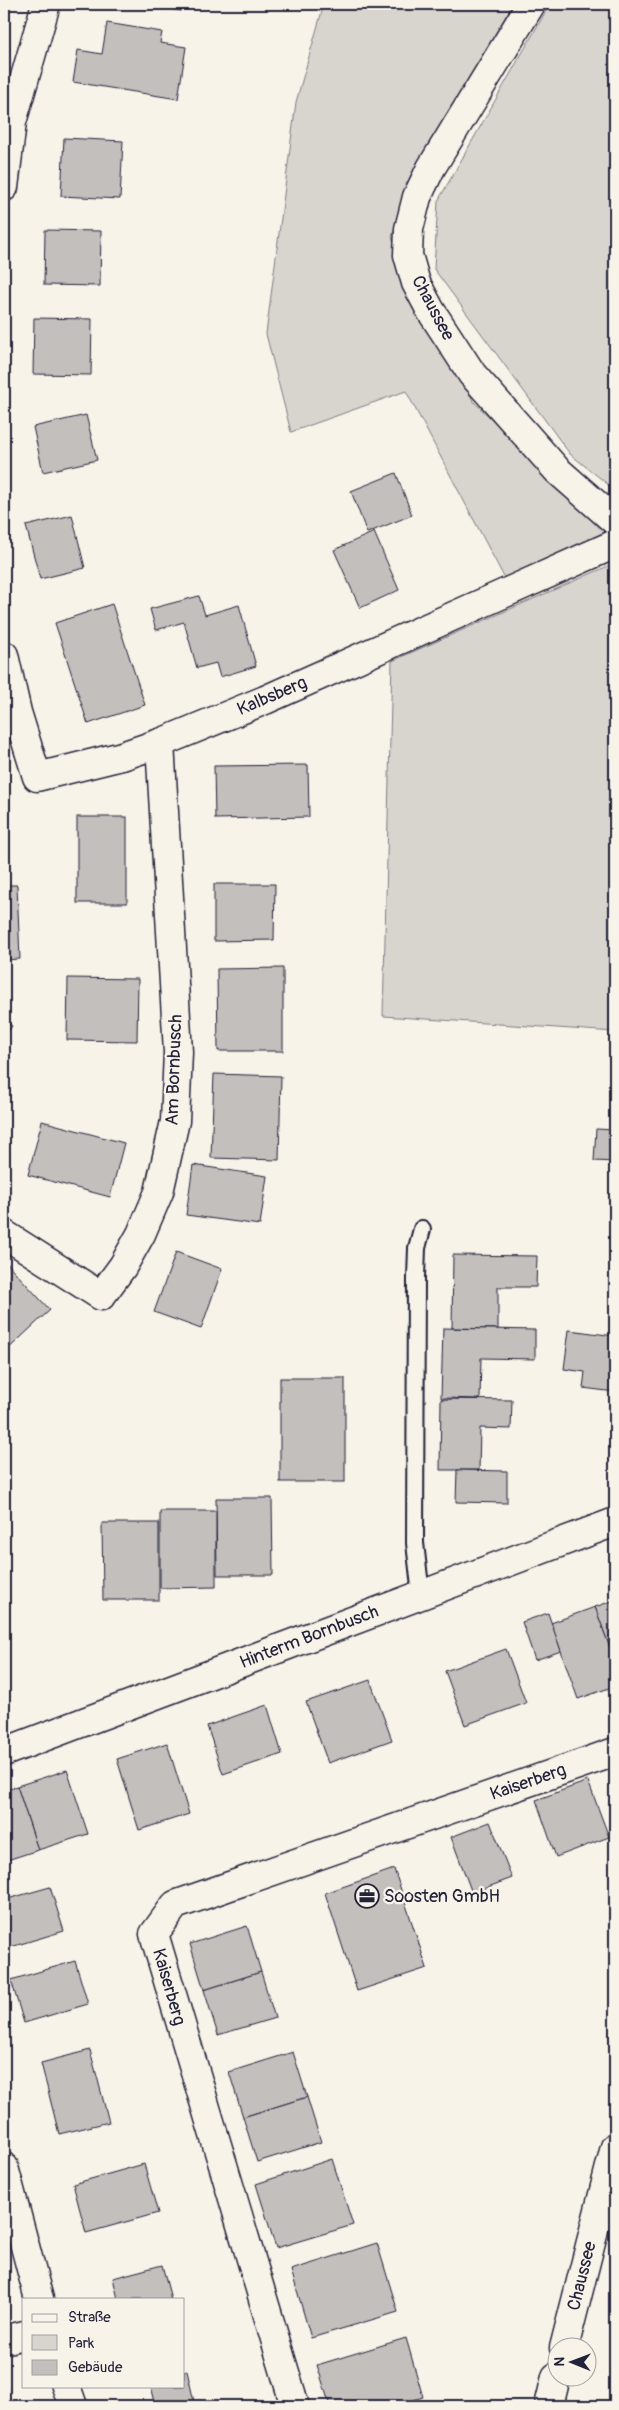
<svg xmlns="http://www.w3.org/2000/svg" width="619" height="2410" font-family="Pangolin,sans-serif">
  <rect width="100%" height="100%" fill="#f7f3e8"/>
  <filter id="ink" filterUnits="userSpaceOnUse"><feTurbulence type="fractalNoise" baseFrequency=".02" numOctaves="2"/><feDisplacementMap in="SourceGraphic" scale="10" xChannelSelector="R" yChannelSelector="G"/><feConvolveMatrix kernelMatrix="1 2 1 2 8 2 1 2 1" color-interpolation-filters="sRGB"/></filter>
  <g filter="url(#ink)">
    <g fill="#d8d5cf" stroke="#7d7c85">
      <polygon points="324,4 513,4 412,175 392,237 406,286 474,402 610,533 505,579 406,391 291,432 266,334 296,102"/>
      <polygon points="550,4 615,4 615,490 570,454 434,269 438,201"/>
      <polygon points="615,563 615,1032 383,1016 392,661"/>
    </g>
    <g fill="#c2bfbd" stroke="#22223b">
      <polygon points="136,4 182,4 181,11"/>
      <polygon points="107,23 162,32 160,43 186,47 178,99 73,82 78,50 102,54"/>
      <polygon points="64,138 123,141 120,199 61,196"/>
      <polygon points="45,230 101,231 100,286 44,285"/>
      <polygon points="34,318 92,319 91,375 33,374"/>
      <polygon points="86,415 97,460 43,472 33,427"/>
      <polygon points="396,473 412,515 367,533 351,491"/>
      <polygon points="72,515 85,568 40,579 26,526"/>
      <polygon points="374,532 399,590 360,608 334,550"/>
      <polygon points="199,596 205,615 239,605 256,666 220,677 216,663 197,668 184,622 156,630 150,609"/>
      <polygon points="112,604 145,705 88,724 55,623"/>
      <polygon points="308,765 309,817 215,819 214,766"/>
      <rect x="77" y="817" width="50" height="86"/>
      <polygon points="214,884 275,884 274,940 214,941"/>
      <polygon points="4,885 17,885 20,959 4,960"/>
      <polygon points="283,968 283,1051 218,1051 217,969"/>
      <polygon points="68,978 138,979 137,1041 67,1040"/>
      <polygon points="4,1020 12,1026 4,1037"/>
      <polygon points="214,1074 281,1076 279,1160 211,1158"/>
      <polygon points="42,1121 124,1143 110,1197 28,1175"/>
      <polygon points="596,1129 615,1130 615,1162 594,1161"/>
      <polygon points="193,1165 267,1176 260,1225 186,1215"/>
      <polygon points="176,1252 222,1269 201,1329 154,1312"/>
      <polygon points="453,1255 537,1256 536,1287 498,1287 498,1329 452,1328"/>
      <polygon points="4,1260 50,1310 4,1353"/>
      <polygon points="443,1328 535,1330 535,1359 481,1358 480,1399 441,1398"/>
      <polygon points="569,1330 615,1336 615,1392 583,1388 585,1372 564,1369"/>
      <rect x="280" y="1378" width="65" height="104"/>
      <polygon points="441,1399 512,1400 511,1429 480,1428 479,1470 440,1470"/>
      <polygon points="457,1470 507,1471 507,1503 456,1502"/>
      <polygon points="216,1498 272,1498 273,1575 217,1575"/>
      <polygon points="160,1511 216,1511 216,1587 160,1588"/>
      <polygon points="102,1523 159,1523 159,1600 103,1600"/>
      <polygon points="615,1600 615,1662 595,1607"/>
      <polygon points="595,1607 615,1662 615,1686 578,1699 551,1623"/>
      <polygon points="548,1613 561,1651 535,1660 522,1622"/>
      <polygon points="506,1649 526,1703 465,1725 445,1671"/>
      <polygon points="370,1680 392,1740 328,1763 306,1702"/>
      <polygon points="267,1705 282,1754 223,1774 207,1726"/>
      <polygon points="167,1743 189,1814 139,1830 117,1759"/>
      <polygon points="67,1770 88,1834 38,1850 17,1786"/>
      <polygon points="588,1781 609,1837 556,1857 536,1800"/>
      <polygon points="17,1786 38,1850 4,1861 4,1791"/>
      <polygon points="490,1822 512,1878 472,1893 451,1837"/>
      <polygon points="394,1869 427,1968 357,1991 325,1893"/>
      <polygon points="50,1887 64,1931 4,1949 4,1900"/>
      <polygon points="247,1926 261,1972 204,1990 190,1944"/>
      <polygon points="75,1961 88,2004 24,2023 11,1980"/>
      <polygon points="261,1972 275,2018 218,2035 204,1990"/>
      <polygon points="90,2050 109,2122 59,2134 41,2063"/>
      <polygon points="293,2052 307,2097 243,2117 229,2072"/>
      <polygon points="307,2097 321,2142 257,2162 243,2117"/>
      <polygon points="332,2159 353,2225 276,2248 256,2184"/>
      <polygon points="144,2164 158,2213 86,2233 73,2184"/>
      <polygon points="377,2243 398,2312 311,2338 291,2270"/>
      <polygon points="162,2265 171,2299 118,2299 113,2278"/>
      <polygon points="406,2338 423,2397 394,2406 330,2406 317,2365"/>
      <polygon points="187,2371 195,2406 156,2406 151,2386 184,2386 184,2372"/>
      <polygon points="4,2382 6,2382 9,2406 4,2406"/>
    </g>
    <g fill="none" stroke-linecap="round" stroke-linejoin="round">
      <g stroke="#22223b" stroke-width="20">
        <polyline id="lane" points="421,1595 415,1543 416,1277 417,1248 422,1229"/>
      </g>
      <g stroke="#22223b" stroke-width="31">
        <g id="street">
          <polyline points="4,187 12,122 46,4"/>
          <polyline points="4,655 17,712 37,777 122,756 160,743 265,700 615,544"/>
          <polyline points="4,1234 101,1296 123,1266 141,1234 159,1192 175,1121 178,1052 160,743"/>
          <polyline points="4,1752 615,1522"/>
          <polyline points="4,2167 39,2299"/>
          <polyline points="4,2340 24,2335"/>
          <polyline points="66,2386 73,2406"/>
          <polyline points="295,2406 154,1934 175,1905 615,1752"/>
        </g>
      </g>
      <g stroke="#22223b" stroke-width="31">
        <g id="secondary">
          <polyline points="531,4 431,168 417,197 409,229 408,255 416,283 431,311 472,374 557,470 615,521"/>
          <polyline points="564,2348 615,2147"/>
          <polyline points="549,2406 556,2377"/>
        </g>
      </g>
      <use href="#lane" stroke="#f7f3e8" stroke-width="16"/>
      <use href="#street" stroke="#f7f3e8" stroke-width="28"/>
      <use href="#secondary" stroke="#f7f3e8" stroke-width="28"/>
    </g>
  </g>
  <defs>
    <g id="office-ring" transform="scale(1.25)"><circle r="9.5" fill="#f7f3e8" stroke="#22223b" stroke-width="1.5"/><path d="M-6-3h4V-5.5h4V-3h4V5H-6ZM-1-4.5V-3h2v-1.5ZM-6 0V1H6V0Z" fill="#22223b"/></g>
  </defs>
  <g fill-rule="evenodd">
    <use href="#office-ring" x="367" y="1896"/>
  </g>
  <g text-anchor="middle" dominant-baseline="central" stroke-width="4.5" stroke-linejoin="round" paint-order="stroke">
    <g font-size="18" fill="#22223b" stroke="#f7f3e8">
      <text transform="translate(433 308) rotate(62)">Chaussee</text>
      <text transform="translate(272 696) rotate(-23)">Kalbsberg</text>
      <text transform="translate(174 1070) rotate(-88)">Am Bornbusch</text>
      <text transform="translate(309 1637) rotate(-21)">Hinterm Bornbusch</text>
      <text transform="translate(528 1782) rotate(-19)">Kaiserberg</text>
      <text transform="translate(169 1987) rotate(74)">Kaiserberg</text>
      <text transform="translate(582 2276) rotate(-76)">Chaussee</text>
    </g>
    <g font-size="18" fill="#22223b" stroke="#f7f3e8" text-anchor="start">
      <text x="384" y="1896">Soosten GmbH</text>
    </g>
  </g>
  <rect width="619" height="2410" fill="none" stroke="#f7f3e8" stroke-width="20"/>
  <rect x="10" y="10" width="599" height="2390" fill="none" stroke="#22223b" stroke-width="2" filter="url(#ink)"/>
  <rect x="22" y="2298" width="162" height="90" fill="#f7f3e8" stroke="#a29fa3"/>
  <rect x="32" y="2314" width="25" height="8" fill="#f7f3e8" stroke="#a29fa3"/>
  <text x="68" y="2322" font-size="15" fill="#22223b">Straße</text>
  <rect x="32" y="2335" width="25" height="15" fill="#d8d5cf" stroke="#a29fa3"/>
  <text x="68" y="2348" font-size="15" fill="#22223b">Park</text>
  <rect x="32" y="2360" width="25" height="15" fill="#c2bfbd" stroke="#a29fa3"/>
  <text x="68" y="2372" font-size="15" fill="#22223b">Gebäude</text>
  <g transform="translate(572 2362) rotate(271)"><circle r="24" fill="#f7f3e8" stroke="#a29fa3"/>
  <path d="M0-4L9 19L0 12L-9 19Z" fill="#22223b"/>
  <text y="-8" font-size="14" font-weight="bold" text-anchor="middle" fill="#22223b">N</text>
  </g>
</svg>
